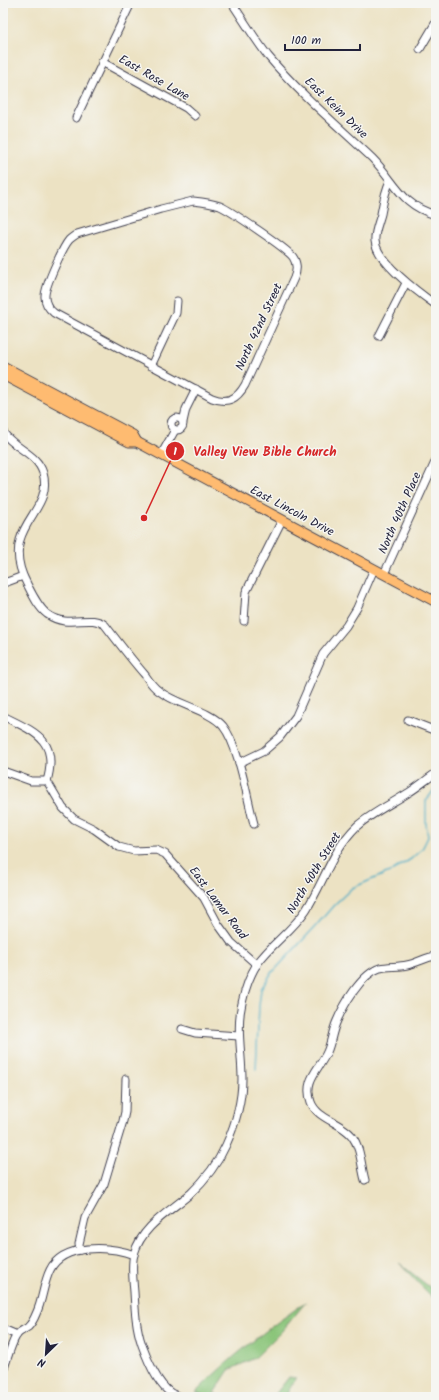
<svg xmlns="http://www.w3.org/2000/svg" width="439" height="1400" font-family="Kalam,sans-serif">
  <rect width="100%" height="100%" fill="#f6f6f2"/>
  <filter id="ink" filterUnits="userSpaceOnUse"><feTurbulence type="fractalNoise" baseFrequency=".025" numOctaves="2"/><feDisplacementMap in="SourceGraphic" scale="8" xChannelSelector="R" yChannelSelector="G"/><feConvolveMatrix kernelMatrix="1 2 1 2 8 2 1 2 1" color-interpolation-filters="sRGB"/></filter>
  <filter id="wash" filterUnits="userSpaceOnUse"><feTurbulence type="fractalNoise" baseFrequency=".012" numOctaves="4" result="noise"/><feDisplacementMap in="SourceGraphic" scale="16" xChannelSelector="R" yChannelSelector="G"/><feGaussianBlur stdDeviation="0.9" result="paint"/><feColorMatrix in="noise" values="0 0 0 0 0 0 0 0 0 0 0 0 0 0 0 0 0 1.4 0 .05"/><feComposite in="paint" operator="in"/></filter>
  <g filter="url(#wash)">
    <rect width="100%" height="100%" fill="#ece2c3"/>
    <g fill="#89c478" stroke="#56735a">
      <polygon points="399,1263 436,1292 436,1301"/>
      <path d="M306 1302 282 1331 255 1358 229 1370 214 1393 222 1397H208L196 1392C229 1358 267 1329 306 1302Z"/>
      <polygon points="289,1377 296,1378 285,1397 273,1397"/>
    </g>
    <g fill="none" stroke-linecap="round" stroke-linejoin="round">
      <polyline stroke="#46acc5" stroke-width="1.5" points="256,1069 259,1006 261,989 271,974 314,928 334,905 352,888 392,871 411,859 422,849 428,837 426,824 426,801 436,787"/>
    </g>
  </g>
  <g filter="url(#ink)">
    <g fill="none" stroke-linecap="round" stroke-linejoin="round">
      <g stroke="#403f4f" stroke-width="9">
        <g id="minor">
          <path d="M232 3C244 21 255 39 268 56 299 93 337 125 372 158 395 181 401 206 436 215"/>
          <polyline points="420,49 436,22"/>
          <polyline points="102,62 186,108 195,116"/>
          <polyline points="76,118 131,3"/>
          <path d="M390 181C385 191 383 203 381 214 379 222 374 233 375 241 377 262 419 293 436 305"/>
          <path d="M193 201C202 202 211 203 220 206 231 211 286 248 293 257 297 263 297 271 294 278L245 385C237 399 228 404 212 398L54 313C49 309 45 303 45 297 44 288 63 247 69 240 71 238 74 236 77 234L161 209Z"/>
          <polyline points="379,336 406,283"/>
          <polyline points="151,366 176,313 177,301"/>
          <circle cx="177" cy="424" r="6"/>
          <polyline points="183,422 186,409 196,389"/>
          <path d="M3 432C14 449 37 453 43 473 51 501 27 515 20 540 16 555 20 571 27 584 32 594 38 607 47 614 69 630 89 613 105 625 118 642 131 659 145 675 149 681 153 687 159 691 177 705 209 710 223 726 239 746 247 798 254 824"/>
          <polyline points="161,455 175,430"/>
          <polyline points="384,574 436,460"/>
          <polyline points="3,581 7,582 23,576"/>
          <polyline points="244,621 246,592 282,520"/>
          <path d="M3 716C35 732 59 740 47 781"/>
          <polyline points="408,720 436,731"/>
          <polyline points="239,763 264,751 280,737 296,716 323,654 346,626 357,608 374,569"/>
          <polyline points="3,771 31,781 47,781"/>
          <polyline points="47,781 63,808 74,819 94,829 119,847 134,851 156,850 165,854 204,898 218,924 231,942 257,965"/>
          <polyline points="182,1029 195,1033 239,1036"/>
          <path d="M365 1180C361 1166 361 1148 352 1136 341 1122 317 1119 311 1102 303 1080 319 1070 327 1052 331 1043 332 1033 336 1023 343 1006 361 974 380 968 389 966 398 967 407 965 417 963 426 957 436 956"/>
          <polyline points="80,1250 79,1244 85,1218 104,1184 123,1121 125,1112 126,1079"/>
          <polyline points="3,1329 17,1335"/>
          <path d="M3 1371C7 1360 10 1347 16 1336 18 1332 24 1330 28 1327 31 1324 34 1319 36 1314 43 1300 43 1284 50 1270 63 1243 110 1246 134 1255"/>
          <path d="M182 1397C178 1396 174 1395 171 1393 158 1385 147 1359 142 1345 136 1328 135 1310 134 1292 133 1280 131 1266 134 1254 142 1226 169 1212 190 1194 205 1180 218 1163 226 1145 235 1125 242 1101 242 1079 242 1053 236 1028 242 1003 245 989 250 975 257 964 271 944 292 931 306 910 324 882 332 850 357 826 372 813 391 804 408 793 418 787 427 779 436 773"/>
        </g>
      </g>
      <g stroke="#403f4f" stroke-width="11">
        <g id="major">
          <polyline points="3,366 133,435 137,442"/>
          <polyline points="3,375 129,442 137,442 436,602"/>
        </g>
      </g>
      <use href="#minor" stroke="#fff" stroke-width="7"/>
      <use href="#major" stroke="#febb71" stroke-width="9"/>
    </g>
  </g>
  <g text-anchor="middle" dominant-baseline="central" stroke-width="3" stroke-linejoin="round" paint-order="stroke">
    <g font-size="12" fill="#22223b" stroke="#f6f6f2">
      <text transform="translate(154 78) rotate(30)">East Rose Lane</text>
      <text transform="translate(336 108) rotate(44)">East Keim Drive</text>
      <text transform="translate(259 327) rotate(-65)">North 42nd Street</text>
      <text transform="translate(292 511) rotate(28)">East Lincoln Drive</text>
      <text transform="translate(400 513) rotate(-66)">North 40th Place</text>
      <text transform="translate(314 873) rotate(-59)">North 40th Street</text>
      <text transform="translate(218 903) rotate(53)">East Lamar Road</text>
    </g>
  </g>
  <path fill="none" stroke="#d62828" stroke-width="1.5" d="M144 518L175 451"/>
  <g fill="#d62828" stroke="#f6f6f2" stroke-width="1.5">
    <circle cx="144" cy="518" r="4"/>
    <circle cx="175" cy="451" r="10"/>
  </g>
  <g font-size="12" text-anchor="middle" font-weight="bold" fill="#fff">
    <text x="175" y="455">1</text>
  </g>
  <g font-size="13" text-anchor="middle" font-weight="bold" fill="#d62828" stroke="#f6f6f2" stroke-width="3" stroke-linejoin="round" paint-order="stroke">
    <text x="265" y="456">Valley View Bible Church</text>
  </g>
  <rect width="439" height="1400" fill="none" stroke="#f6f6f2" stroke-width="16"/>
  <g transform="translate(46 1354) rotate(205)" stroke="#f6f6f2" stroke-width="3" paint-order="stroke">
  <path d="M0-3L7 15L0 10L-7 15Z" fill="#22223b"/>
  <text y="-6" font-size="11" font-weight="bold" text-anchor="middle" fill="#22223b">N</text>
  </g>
  <path d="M285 44v6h75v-6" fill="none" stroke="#22223b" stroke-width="2"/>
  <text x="291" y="44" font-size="12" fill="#22223b" stroke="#f6f6f2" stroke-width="3" paint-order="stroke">100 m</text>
</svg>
